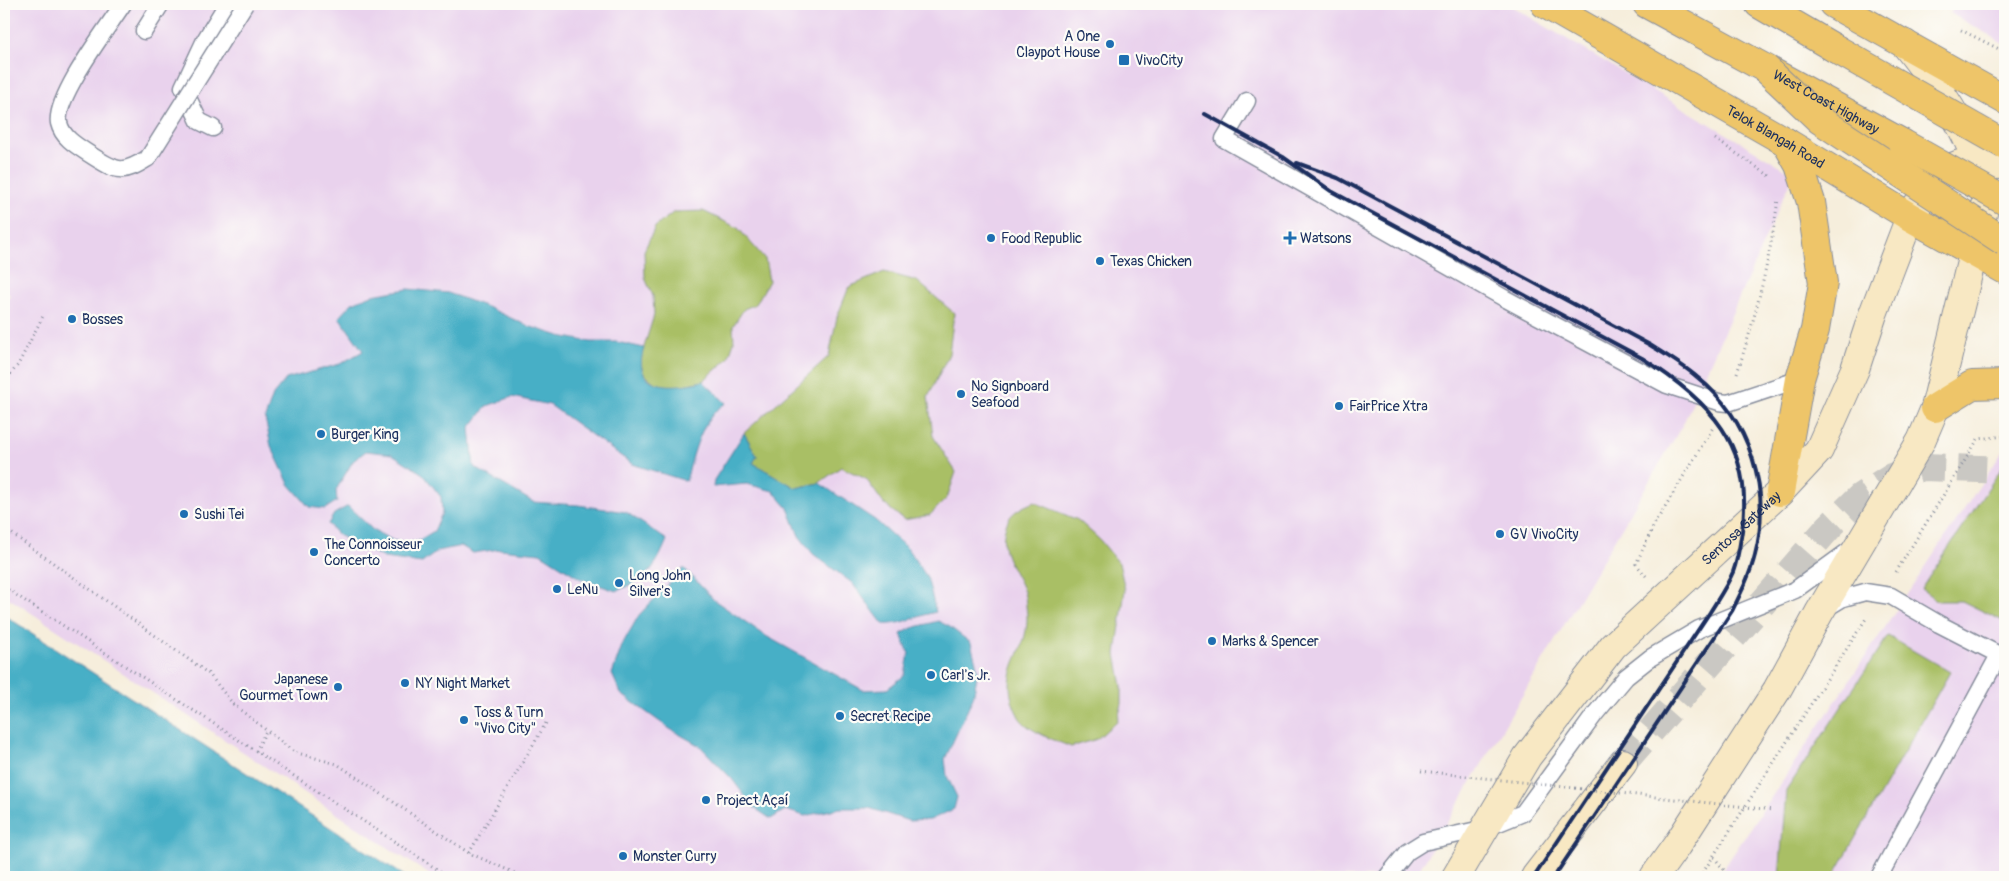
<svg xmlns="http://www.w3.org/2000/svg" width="2009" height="881" font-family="Pangolin,sans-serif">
  <rect width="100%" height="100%" fill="#fdfcf7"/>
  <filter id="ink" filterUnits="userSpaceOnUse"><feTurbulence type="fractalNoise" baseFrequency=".02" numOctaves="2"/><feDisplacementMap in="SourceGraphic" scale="10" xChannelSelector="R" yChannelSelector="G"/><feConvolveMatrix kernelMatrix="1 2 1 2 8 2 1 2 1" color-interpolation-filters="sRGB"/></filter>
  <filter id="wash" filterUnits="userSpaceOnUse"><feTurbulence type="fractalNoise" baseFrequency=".0096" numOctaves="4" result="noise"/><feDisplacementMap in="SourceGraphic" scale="20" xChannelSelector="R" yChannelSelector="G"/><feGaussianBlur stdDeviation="1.12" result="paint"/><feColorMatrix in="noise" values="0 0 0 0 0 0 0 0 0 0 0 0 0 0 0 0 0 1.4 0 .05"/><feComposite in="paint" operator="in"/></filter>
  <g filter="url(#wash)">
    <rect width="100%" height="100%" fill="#f6eedc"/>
    <g fill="#e9d2ed">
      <polygon points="4,4 1508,4 1794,174 1683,424 1415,877 433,877 4,595 4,304 10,295 4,290"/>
      <polygon points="1955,4 2005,4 2005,44 1950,13"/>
      <polygon points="2003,451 2005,451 2005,877 1718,877"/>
    </g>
    <g fill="#a9bf65" stroke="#627762">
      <polygon points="703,211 738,228 765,259 769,281 756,304 744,309 733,326 734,342 728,359 703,381 671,387 655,383 643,373 640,360 654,315 653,296 645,278 644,251 655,227 674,212"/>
      <polygon points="884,272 917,281 954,313 949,354 928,397 933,436 956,472 947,498 930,515 904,520 884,504 866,479 841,467 819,483 796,488 753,463 757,456 744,433 829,356 837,317 849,287"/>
      <polygon points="2005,463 2005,622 1962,601 1938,601 1921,589"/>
      <path d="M1034 502 1078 520 1100 540 1119 563 1125 590 1116 654 1122 686V704L1117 721 1097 739 1071 747C1057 741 1027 731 1019 717 994 671 1029 656 1027 615 1026 608 1026 599 1024 592 1015 568 997 553 1006 525 1010 512 1022 507 1034 502Z"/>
      <polygon points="1888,636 1950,672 1833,877 1779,877 1786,791"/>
    </g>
    <g fill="#46afc6" stroke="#306f92">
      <path d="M408 289 448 293 487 307 528 326 560 336 591 342H617L644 348C630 392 676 388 703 381L726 403C700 419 694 454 686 481L632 464 550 405 512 397 487 406 470 428 474 467 533 502 578 505 626 512 667 540C654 571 647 579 616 591L581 579 540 553 500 549 473 553 461 546 438 551 422 563 384 558 338 535 328 524 334 514 348 506 373 530 394 541 416 542 434 531 442 513 441 497 423 474 392 454 366 451 353 461 336 490 337 501 325 509 309 507 289 484 271 446 265 418 273 395 286 379 340 364 363 351 339 317 352 303 372 295Z"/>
      <path d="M744 433 757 456 753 463 796 488 819 483 875 520 907 548 927 577 936 612C920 615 899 626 883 624L852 583 813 554 799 536 788 508 773 491 747 484 713 487 714 480Z"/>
      <polygon points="684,568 714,600 766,636 863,690 887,689 905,675 909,654 901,634 912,628 938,621 950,627 971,643 978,671 973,698 945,759 947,776 957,797 954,809 930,820 909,821 869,808 840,808 805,816 785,810 771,819 753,807 732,779 700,746 670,729 621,694 612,674 623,643 639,615"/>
      <polygon points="4,615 406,877 4,877"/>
    </g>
  </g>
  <g filter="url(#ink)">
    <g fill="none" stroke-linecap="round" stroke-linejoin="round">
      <polyline stroke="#cac8c3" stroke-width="28" stroke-dasharray="28 14" stroke-linecap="butt" points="1623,763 1829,527 1860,497 1891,477 1923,467 2005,470"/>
      <g stroke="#888e9d" stroke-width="19">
        <g id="lane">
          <path d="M123 4C108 27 54 98 59 123 63 140 81 148 94 157 118 172 123 174 148 158"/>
          <polyline points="144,31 161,4"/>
          <polyline points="1247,101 1224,139 1504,298 1667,385 1719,402 1728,403 1800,379"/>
          <polyline points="213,128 199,121 183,87 205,40 227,4"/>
          <polyline points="1825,609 1843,598 1865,592 1891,596 1939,624 2005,658"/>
          <polyline points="1387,877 1407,852 1423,842 1486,828 1523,813 1595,714 1626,677 1650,658 1699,629 1795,590 1850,550"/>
          <polyline points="1879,877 1999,655"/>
        </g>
      </g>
      <g stroke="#888e9d" stroke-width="30">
        <g id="secondary">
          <path id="s1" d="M1456 877 1527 757 1613 646 1780 492 1819 450 1855 369 1873 314 1910 217 1935 177 1945 170 1960 164 2005 165"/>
          <polyline points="1535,877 1623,763"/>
          <path d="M1654 877 1677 845 1777 690 1819 613 1921 441 1935 408 1987 197C1975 138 1941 90 1905 44"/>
        </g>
      </g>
      <g stroke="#888e9d" stroke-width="30">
        <g id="primary">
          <path id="s2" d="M1545 4 1786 142 1910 217 2005 270"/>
          <polyline points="1833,4 2005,100"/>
          <polyline points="1935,408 1972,385 2005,384"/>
          <polyline points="1780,492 1800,379 1815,330 1823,283 1811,202 1799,165 1786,142"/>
        </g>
      </g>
      <g stroke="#888e9d" stroke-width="30">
        <g id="highway">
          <path id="s3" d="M1647 4 1902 143"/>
          <polyline points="1759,4 1836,49"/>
        </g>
      </g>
      <g stroke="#888e9d" stroke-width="3" stroke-dasharray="1 4" stroke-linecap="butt">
        <polyline points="1961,30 2005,52"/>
        <polyline points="1715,139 1770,176"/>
        <path d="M1737 373C1756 316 1770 259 1778 199"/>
        <polyline points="4,382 18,365 44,314"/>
        <polyline points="4,528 209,674 233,704 294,752 337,764 469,853 524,877"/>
        <polyline points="1896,572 1978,439 2005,436"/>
        <polyline points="1646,576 1636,564 1654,525 1714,426"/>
        <polyline points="4,587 449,877"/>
        <polyline points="256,751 266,731"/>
        <polyline points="469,853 546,723"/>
        <polyline points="1714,857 1729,877"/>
        <polyline points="1700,877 1867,617"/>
      </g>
      <use href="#lane" stroke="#fff" stroke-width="16"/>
      <use href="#secondary" stroke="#f8e8c3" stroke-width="28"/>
      <use href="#primary" stroke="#eec569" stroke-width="28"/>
      <use href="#highway" stroke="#eec569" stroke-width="28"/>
      <g stroke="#1b2f5e" stroke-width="4">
        <path d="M1205 114 1283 157 1331 191 1642 358C1709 400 1755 446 1742 531 1740 544 1738 559 1733 572 1727 586 1718 599 1710 612L1534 877"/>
        <path d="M1297 163 1338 178 1650 345C1666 355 1683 365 1697 377 1750 419 1772 490 1755 555 1750 575 1741 593 1732 611L1554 877"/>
      </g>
      <g stroke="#888e9d" stroke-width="19" stroke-linecap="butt">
        <polyline id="lane-bridge" points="148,158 245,4"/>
      </g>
      <g stroke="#888e9d" stroke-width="30" stroke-linecap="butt">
        <g id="highway-bridge">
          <polyline points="1836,49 2005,145"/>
          <polyline points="1765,68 1820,120 2005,242"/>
          <polyline points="1902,143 2005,201"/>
        </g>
      </g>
      <polyline stroke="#888e9d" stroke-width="3" stroke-dasharray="1 4" stroke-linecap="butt" points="1421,771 1773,810"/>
      <use href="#lane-bridge" stroke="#fff" stroke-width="16"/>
      <use href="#highway-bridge" stroke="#eec569" stroke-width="28"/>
    </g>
  </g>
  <g fill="#1f6fb2" stroke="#fdfcf7" stroke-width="2">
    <circle cx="1110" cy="44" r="5"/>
    <rect x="1118" y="54" width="12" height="12" rx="2.5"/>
    <circle cx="991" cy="238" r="5"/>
    <path d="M1287.5 230.5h5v5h5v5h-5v5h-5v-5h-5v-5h5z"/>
    <circle cx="1100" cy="261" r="5"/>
    <circle cx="72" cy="319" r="5"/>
    <circle cx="961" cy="394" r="5"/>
    <circle cx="1339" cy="406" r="5"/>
    <circle cx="321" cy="434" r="5"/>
    <circle cx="184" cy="514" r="5"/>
    <circle cx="1500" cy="534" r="5"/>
    <circle cx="314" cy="552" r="5"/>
    <circle cx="619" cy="583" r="5"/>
    <circle cx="557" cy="589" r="5"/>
    <circle cx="1212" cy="641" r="5"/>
    <circle cx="931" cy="675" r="5"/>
    <circle cx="405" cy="683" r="5"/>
    <circle cx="338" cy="687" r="5"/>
    <circle cx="840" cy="716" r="5"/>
    <circle cx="464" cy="720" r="5"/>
    <circle cx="706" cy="800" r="5"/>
    <circle cx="623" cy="856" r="5"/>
  </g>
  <g text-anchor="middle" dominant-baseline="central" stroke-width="4.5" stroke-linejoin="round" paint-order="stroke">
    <g font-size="14" fill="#1b2f5e" stroke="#fdfcf7" text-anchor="start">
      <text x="1100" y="36" text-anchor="end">A One<tspan x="1100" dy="16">Claypot House</tspan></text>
      <text x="1135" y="60">VivoCity</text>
      <text x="1001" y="238">Food Republic</text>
      <text x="1300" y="238">Watsons</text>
      <text x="1110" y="261">Texas Chicken</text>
      <text x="82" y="319">Bosses</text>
      <text x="971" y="386">No Signboard<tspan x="971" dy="16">Seafood</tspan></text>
      <text x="1349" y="406">FairPrice Xtra</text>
      <text x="331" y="434">Burger King</text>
      <text x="194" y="514">Sushi Tei</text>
      <text x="1510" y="534">GV VivoCity</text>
      <text x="324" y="544">The Connoisseur<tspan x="324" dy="16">Concerto</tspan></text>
      <text x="629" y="575">Long John<tspan x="629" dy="16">Silver's</tspan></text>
      <text x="567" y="589">LeNu</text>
      <text x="1222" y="641">Marks &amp; Spencer</text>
      <text x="941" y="675">Carl's Jr.</text>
      <text x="328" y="679" text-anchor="end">Japanese<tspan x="328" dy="16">Gourmet Town</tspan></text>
      <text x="415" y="683">NY Night Market</text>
      <text x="474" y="712">Toss &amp; Turn<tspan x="474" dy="16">"Vivo City"</tspan></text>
      <text x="850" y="716">Secret Recipe</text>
      <text x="716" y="800">Project Açaí</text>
      <text x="633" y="856">Monster Curry</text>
    </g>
    <g font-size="14" fill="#1b2f5e" stroke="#fdfcf7">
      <text stroke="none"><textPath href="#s3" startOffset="204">West Coast Highway</textPath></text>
      <text stroke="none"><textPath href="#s2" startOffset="266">Telok Blangah Road</textPath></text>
      <text stroke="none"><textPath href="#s1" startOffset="454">Sentosa Gateway</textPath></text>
    </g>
  </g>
  <rect width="2009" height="881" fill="none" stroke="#fdfcf7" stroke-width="20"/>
</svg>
